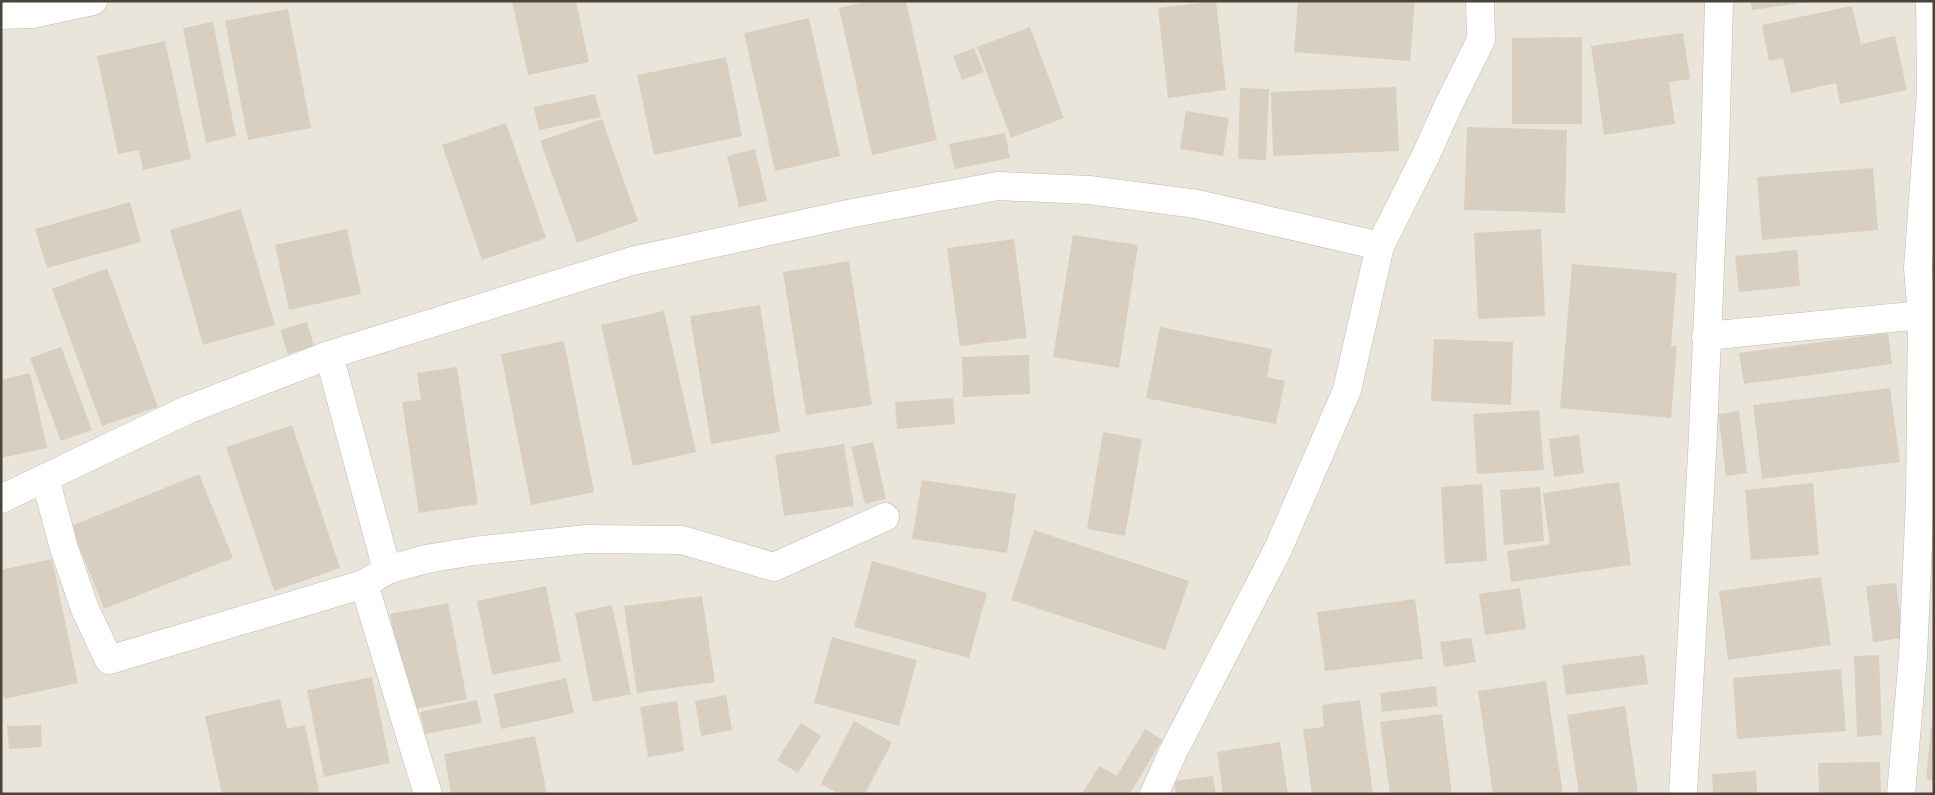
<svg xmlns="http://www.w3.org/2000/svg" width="1935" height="795" font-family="Cabin,sans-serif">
  <rect width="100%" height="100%" fill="#f6f3ec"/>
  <rect fill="#eae5da" x="1" y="1" width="1933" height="793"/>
  <g fill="#d8cfc1">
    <polygon points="512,1 576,1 589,62 528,75"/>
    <polygon points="869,1 906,1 937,140 872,155 839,8"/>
    <polygon points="1216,1 1226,90 1168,98 1158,8"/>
    <polygon points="1298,1 1415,1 1410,61 1294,52"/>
    <polygon points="1750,1 1807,1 1807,2 1752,10"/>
    <polygon points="1852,6 1861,44 1895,36 1907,90 1840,104 1836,83 1791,93 1783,58 1769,61 1762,25"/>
    <polygon points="288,9 311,128 248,140 225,21"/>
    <polygon points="809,18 840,156 775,171 744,33"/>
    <polygon points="213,22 236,136 206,143 183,28"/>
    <polygon points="1030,27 1064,118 1011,138 977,47"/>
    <polygon points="1683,33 1690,79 1669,82 1675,124 1604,135 1591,46"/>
    <polygon points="1582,37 1582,124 1512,124 1512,38"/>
    <polygon points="165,41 191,159 143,170 139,150 118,154 97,56"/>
    <polygon points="974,48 984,72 962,80 953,56"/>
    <polygon points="726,57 742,136 654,155 637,75"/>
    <polygon points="1396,87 1399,151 1273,156 1271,92"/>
    <polygon points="1240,88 1269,89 1266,160 1238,159"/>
    <polygon points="595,94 601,117 539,130 534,107"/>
    <polygon points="1186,111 1229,118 1223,156 1180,149"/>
    <polygon points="602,119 638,221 577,243 540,141"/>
    <polygon points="506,123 546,238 482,260 442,145"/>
    <polygon points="1467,127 1567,130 1565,213 1464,210"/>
    <polygon points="1005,133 1010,158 955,169 949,144"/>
    <polygon points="755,149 767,201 739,207 727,156"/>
    <polygon points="1873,168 1878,230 1762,240 1757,177"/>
    <polygon points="130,202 141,242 47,268 35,229"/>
    <polygon points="241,209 275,325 203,345 170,230"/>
    <polygon points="347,229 361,294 289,310 275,245"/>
    <polygon points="1541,229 1545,316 1478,319 1474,233"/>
    <polygon points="1073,235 1138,245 1119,368 1053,357"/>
    <polygon points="1014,239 1027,338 960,346 947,248"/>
    <polygon points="1797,250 1800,286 1739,292 1735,256"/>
    <polygon points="849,261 872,405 806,415 783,272"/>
    <polygon points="1572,264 1677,273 1671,346 1677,346 1671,418 1560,408"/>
    <polygon points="107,268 158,407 102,426 52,289"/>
    <polygon points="760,305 780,432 711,444 690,316"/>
    <polygon points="664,311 696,452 633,466 601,325"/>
    <polygon points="307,322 314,346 288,354 280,330"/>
    <polygon points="1160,327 1272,349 1267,377 1285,381 1276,424 1146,398"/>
    <polygon points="1888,333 1892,364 1744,384 1739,353"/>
    <polygon points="1434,339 1513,342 1511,405 1431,401"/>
    <polygon points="564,341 594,492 531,505 501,354"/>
    <polygon points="61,347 92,430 61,441 30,358"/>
    <polygon points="1029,355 1030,394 963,397 962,357"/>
    <polygon points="457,367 478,504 419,513 402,402 421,400 417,373"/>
    <polygon points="30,373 47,448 1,458 1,380"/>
    <polygon points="1890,388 1900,462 1762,479 1753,405"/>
    <polygon points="953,398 955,424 897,429 895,402"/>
    <polygon points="1539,410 1544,470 1477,474 1473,414"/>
    <polygon points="1739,411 1747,473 1726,476 1718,414"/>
    <polygon points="292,425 340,568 274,591 226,447"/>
    <polygon points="1103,432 1142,439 1125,536 1087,529"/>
    <polygon points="1579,435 1584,473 1554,477 1549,439"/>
    <polygon points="873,442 886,499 865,504 851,447"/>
    <polygon points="844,444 854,506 784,516 775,455"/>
    <polygon points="199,474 233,558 104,609 71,526"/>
    <polygon points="922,480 1016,494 1007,553 912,539"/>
    <polygon points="1619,482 1631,565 1511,582 1507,551 1550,544 1543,493"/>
    <polygon points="1813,483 1819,555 1751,560 1745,490"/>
    <polygon points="1482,484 1487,561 1445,564 1441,487"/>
    <polygon points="1540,487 1544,541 1504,545 1500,490"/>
    <polygon points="1034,530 1189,581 1165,650 1011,600"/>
    <polygon points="52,559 78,683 4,699 1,684 1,570"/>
    <polygon points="872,561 987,593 969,658 854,627"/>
    <polygon points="1821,577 1831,645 1728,660 1719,591"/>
    <polygon points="1896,583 1903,638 1873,642 1866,586"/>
    <polygon points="546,586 561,661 492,675 477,601"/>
    <polygon points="1520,588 1526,629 1485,635 1479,594"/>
    <polygon points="702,596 715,682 637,693 624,606"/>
    <polygon points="1415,599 1423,659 1325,671 1317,612"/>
    <polygon points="448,603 467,699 409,710 390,614"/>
    <polygon points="612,605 631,694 593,702 575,613"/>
    <polygon points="832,637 917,660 899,726 814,703"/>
    <polygon points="1471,638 1476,662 1444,667 1440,642"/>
    <polygon points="1644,655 1648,684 1566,695 1562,665"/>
    <polygon points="1879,655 1882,735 1857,737 1854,656"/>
    <polygon points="1841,669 1846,731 1737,739 1733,678"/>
    <polygon points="372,677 390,763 324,777 307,690"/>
    <polygon points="566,678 574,713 501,729 494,694"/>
    <polygon points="1546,681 1563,794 1493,794 1478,691"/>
    <polygon points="1436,686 1438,706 1382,712 1380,693"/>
    <polygon points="726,695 732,730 701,736 695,701"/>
    <polygon points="280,699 287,729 305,725 319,791 307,794 222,794 205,716"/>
    <polygon points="477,700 482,723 425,734 420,712"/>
    <polygon points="1360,700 1373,794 1312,794 1303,729 1324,727 1322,705"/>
    <polygon points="677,701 684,751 648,757 640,707"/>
    <polygon points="1625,706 1638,793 1579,794 1567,715"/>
    <polygon points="1442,714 1452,794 1390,794 1380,722"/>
    <polygon points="854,721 892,742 865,794 840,794 821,784"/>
    <polygon points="801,723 821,736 798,773 777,760"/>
    <polygon points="41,725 42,747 9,749 7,726"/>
    <polygon points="1931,727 1934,727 1934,780 1926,779"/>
    <polygon points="1145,729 1162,740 1130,794 1082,794 1099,766 1117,776"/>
    <polygon points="535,736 547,794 451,794 444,754"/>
    <polygon points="1280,742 1288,794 1223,794 1217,752"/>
    <polygon points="1880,762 1881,794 1819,794 1818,763"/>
    <polygon points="1756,771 1757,794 1713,794 1712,774"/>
    <polygon points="1213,776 1216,794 1176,794 1174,781"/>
  </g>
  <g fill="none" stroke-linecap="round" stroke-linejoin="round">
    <g stroke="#c2bbae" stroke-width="29">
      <g id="minor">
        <polyline points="1,15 32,14 93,1"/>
        <polyline points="1706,336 1922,315"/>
        <polyline points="329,355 387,570"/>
        <polyline points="45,478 64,548 85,609 109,660 364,584 387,570 426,559 474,551 587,539 682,540 774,567 885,517"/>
        <polyline points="1,499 187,410 329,355 632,261 853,213 998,186 1089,190 1197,204 1380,246"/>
        <polyline points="364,584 428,794"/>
        <polyline points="1154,794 1173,752 1278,549 1347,390 1380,246 1425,157 1449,104 1481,40 1480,1"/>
        <polyline points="1683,794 1702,455 1715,152 1719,1"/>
        <polyline points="1901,794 1913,656 1920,500 1922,315 1918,268 1931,90 1930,1"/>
      </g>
    </g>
    <use href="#minor" stroke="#fff" stroke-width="28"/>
  </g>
  <rect width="1935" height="795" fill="none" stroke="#4b4439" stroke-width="5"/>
</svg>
